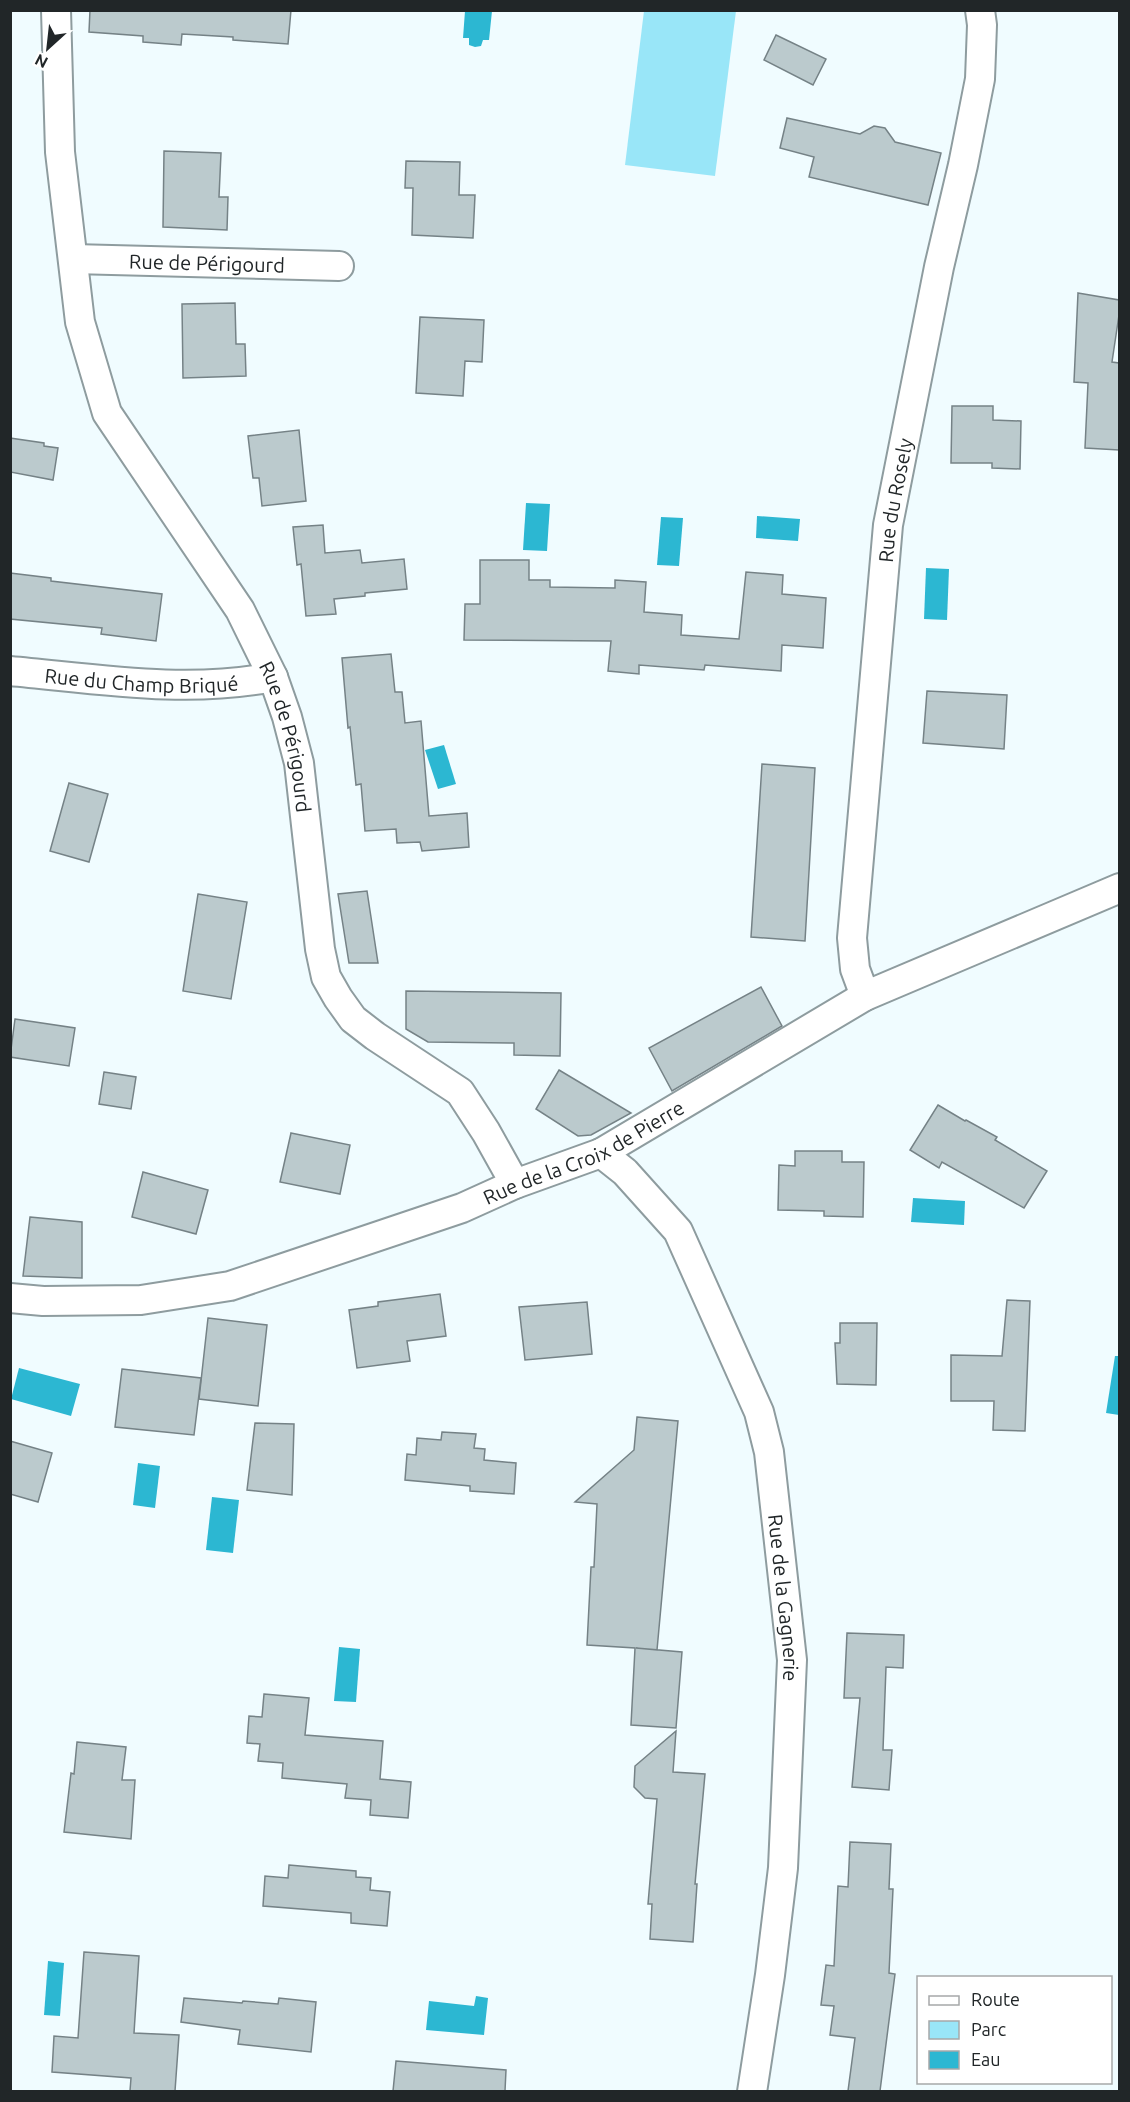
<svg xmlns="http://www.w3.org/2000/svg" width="1130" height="2102" font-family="Ubuntu,sans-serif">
  <rect width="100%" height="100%" fill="#f0fcff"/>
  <polygon fill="#99e6f8" points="644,11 736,11 715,176 625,165"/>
  <g fill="#2cb7d2">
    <polygon points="465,11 492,11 489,40 483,40 481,46 475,47 469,45 469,38 463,38"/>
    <polygon points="526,503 550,504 547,551 523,550"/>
    <polygon points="757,516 800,519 798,541 756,538"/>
    <polygon points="661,517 683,518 679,566 657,565"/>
    <polygon points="926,568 949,569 947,620 924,619"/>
    <polygon points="444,745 456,784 438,789 425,750"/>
    <polygon points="913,1198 965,1201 964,1225 911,1222"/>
    <polygon points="1115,1356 1119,1356 1119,1415 1106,1413"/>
    <polygon points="19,1368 80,1384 71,1416 11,1399"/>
    <polygon points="138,1463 160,1466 155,1508 133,1505"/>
    <polygon points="212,1497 239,1500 233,1553 206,1550"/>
    <polygon points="339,1647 360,1649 356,1702 334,1701"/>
    <polygon points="48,1961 64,1963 60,2016 44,2015"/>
    <polygon points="476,1996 488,1998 484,2035 426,2030 429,2001 474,2006"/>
  </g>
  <g fill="#bbcacd" stroke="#758286" stroke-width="1.5">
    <polygon points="90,10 291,10 288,44 233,40 233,37 182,34 181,45 143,42 143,36 89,32"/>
    <polygon points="776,35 826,59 813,85 764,60"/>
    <polygon points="787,118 860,134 874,126 885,128 895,142 941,153 928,205 809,177 814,157 780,148"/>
    <polygon points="164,151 221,153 219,197 228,197 227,230 163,227"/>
    <polygon points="406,161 460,162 459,195 475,195 473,238 412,235 413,188 405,188"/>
    <polygon points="1078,293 1119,300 1119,315 1112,362 1119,363 1119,450 1085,448 1088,383 1074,382"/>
    <polygon points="235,303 236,344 245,344 246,376 183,378 182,304"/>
    <polygon points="420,317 484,320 482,362 465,361 463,396 416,393"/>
    <polygon points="952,406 993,406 993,420 1021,421 1020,469 992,468 992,463 951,463"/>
    <polygon points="299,430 306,501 262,506 259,478 253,478 248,436"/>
    <polygon points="10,438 44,443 44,446 58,448 53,480 10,472"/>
    <polygon points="323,525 325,553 360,550 362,563 404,559 407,589 365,593 365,596 334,599 336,614 306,616 301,564 297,565 293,527"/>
    <polygon points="480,560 529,560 529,580 550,580 550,587 615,588 615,580 646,582 644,612 682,615 681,635 739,639 746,572 783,575 782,594 826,598 823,648 782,645 781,671 705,665 704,670 639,665 639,674 608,671 611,641 464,640 465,604 480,604"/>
    <polygon points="10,573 51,578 51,581 162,594 156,641 101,634 102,628 10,619"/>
    <polygon points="391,654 395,692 402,692 405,723 421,721 429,816 467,813 469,847 422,851 420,842 397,843 396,829 365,831 361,784 356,785 350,727 348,728 342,658"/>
    <polygon points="927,691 1007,695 1004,749 923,743"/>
    <polygon points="762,764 815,768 805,941 751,937"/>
    <polygon points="69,783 108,794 89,862 50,851"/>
    <polygon points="367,891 378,963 349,963 338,894"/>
    <polygon points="198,894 247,902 231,999 183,991"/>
    <polygon points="761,987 782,1026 672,1091 649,1048"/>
    <polygon points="406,991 561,993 560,1056 514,1055 514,1043 428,1042 406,1029"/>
    <polygon points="15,1019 75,1028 69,1066 10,1057"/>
    <polygon points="559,1070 631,1113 591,1135 578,1136 536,1109"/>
    <polygon points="104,1072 136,1077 131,1109 99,1104"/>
    <polygon points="938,1105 965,1121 966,1120 997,1137 995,1140 1047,1171 1024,1208 942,1162 939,1168 910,1150"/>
    <polygon points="291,1133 350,1145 340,1194 280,1182"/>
    <polygon points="795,1151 842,1151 842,1162 864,1162 863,1217 824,1216 824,1211 778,1210 779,1165 795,1166"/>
    <polygon points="143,1172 208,1190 196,1234 132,1217"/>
    <polygon points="30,1217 82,1222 82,1278 23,1276"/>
    <polygon points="440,1294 446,1336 407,1341 410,1361 357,1368 349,1310 378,1306 378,1302"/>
    <polygon points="1007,1300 1030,1301 1025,1431 993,1430 994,1401 951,1401 951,1355 1002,1356"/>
    <polygon points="587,1302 592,1354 525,1360 519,1307"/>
    <polygon points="208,1318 267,1325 258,1406 199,1399"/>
    <polygon points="840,1323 877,1323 876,1385 837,1384 835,1343 840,1343"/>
    <polygon points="122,1369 201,1378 194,1435 115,1427"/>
    <polygon points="637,1417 678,1421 657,1650 636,1648 682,1652 676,1728 631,1725 635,1648 587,1645 591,1567 594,1567 597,1504 575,1502 634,1450"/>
    <polygon points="255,1423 294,1424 292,1495 247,1490"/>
    <polygon points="442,1432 476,1434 474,1448 485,1449 484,1460 516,1463 514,1494 470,1491 470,1486 405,1480 407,1454 416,1455 417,1438 441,1440"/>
    <polygon points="10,1441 52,1453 38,1502 10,1494"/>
    <polygon points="847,1633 904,1635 903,1668 886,1667 883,1750 892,1750 889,1790 852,1787 860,1698 844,1698"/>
    <polygon points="264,1694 309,1698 305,1735 383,1741 380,1779 411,1782 408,1818 370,1815 371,1800 345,1798 347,1784 282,1778 283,1763 258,1761 260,1744 247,1743 249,1716 262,1717"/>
    <polygon points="676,1731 673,1772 705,1774 695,1884 697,1884 693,1942 650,1939 652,1904 648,1904 657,1799 645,1798 634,1787 635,1766"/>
    <polygon points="77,1742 126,1747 122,1780 135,1780 131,1839 64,1832 71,1773 74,1774"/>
    <polygon points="850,1842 891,1844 889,1889 893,1889 889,1973 895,1974 880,2091 848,2091 855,2038 830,2035 834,2006 821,2005 826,1965 834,1966 838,1886 848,1887"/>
    <polygon points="289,1865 356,1871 356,1877 371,1878 370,1890 390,1892 387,1926 351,1923 351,1913 263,1906 265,1876 288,1878"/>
    <polygon points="84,1952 139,1956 134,2033 179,2035 175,2091 130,2091 131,2078 52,2072 54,2036 78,2038"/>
    <polygon points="184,1998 242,2003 243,2001 278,2004 279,1998 316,2002 311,2052 238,2044 240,2030 181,2022"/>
    <polygon points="396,2061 506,2070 505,2091 393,2091"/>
  </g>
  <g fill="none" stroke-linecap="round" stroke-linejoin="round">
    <g stroke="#8e9c9f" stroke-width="32">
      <g id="street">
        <path id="s1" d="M56 10 60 152 80 322 107 413 240 610 273 677 287 717 299 763 320 949 326 977 338 998 353 1019 375 1036 460 1092 486 1132 515 1184"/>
        <path id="s2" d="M73 259 339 266"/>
        <path id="s3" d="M10 671C98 679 186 694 273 677"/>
        <path id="s4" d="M865 996 855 969 852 938 888 525 939 267 963 165 980 79 982 25 980 10"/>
        <path id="s5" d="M601 1153 625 1172 678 1231 759 1412 769 1452 792 1660 783 1868 770 1975 752 2092"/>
        <path id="s6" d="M10 1298 43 1301 141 1300 230 1286 462 1208 515 1184 601 1153 865 996 1120 888"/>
      </g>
    </g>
    <use href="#street" stroke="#fff" stroke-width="28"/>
  </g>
  <g text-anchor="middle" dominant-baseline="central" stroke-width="6" stroke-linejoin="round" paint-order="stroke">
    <g font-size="20" fill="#212628" stroke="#fff">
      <text stroke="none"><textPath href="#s2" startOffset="134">Rue de Périgourd</textPath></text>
      <text stroke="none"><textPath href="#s4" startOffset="500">Rue du Rosely</textPath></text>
      <text stroke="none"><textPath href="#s3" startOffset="132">Rue du Champ Briqué</textPath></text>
      <text stroke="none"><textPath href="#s1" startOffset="782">Rue de Périgourd</textPath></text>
      <text stroke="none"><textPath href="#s6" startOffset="600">Rue de la Croix de Pierre</textPath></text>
      <text stroke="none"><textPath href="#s5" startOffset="496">Rue de la Gagnerie</textPath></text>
    </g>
  </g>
  <rect width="1130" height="2102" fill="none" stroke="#212628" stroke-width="24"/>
  <rect x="917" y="1976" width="195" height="108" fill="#ffffff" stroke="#a6a8a9" stroke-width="1.5"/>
  <rect x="929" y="1996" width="30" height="9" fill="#ffffff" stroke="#a6a8a9" stroke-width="1.5"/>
  <text x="971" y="2006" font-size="18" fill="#212628">Route</text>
  <rect x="929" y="2021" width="30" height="18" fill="#99e6f8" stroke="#a6a8a9" stroke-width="1.5"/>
  <text x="971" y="2036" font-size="18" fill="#212628">Parc</text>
  <rect x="929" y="2051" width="30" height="18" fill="#2cb7d2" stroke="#a6a8a9" stroke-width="1.5"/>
  <text x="971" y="2066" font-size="18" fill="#212628">Eau</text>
  <g transform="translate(48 48) rotate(207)" stroke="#ffffff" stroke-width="4.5" paint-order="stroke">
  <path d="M0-4.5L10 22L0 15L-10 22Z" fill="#212628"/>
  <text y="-9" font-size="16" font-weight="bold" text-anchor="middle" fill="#212628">N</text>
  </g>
</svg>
